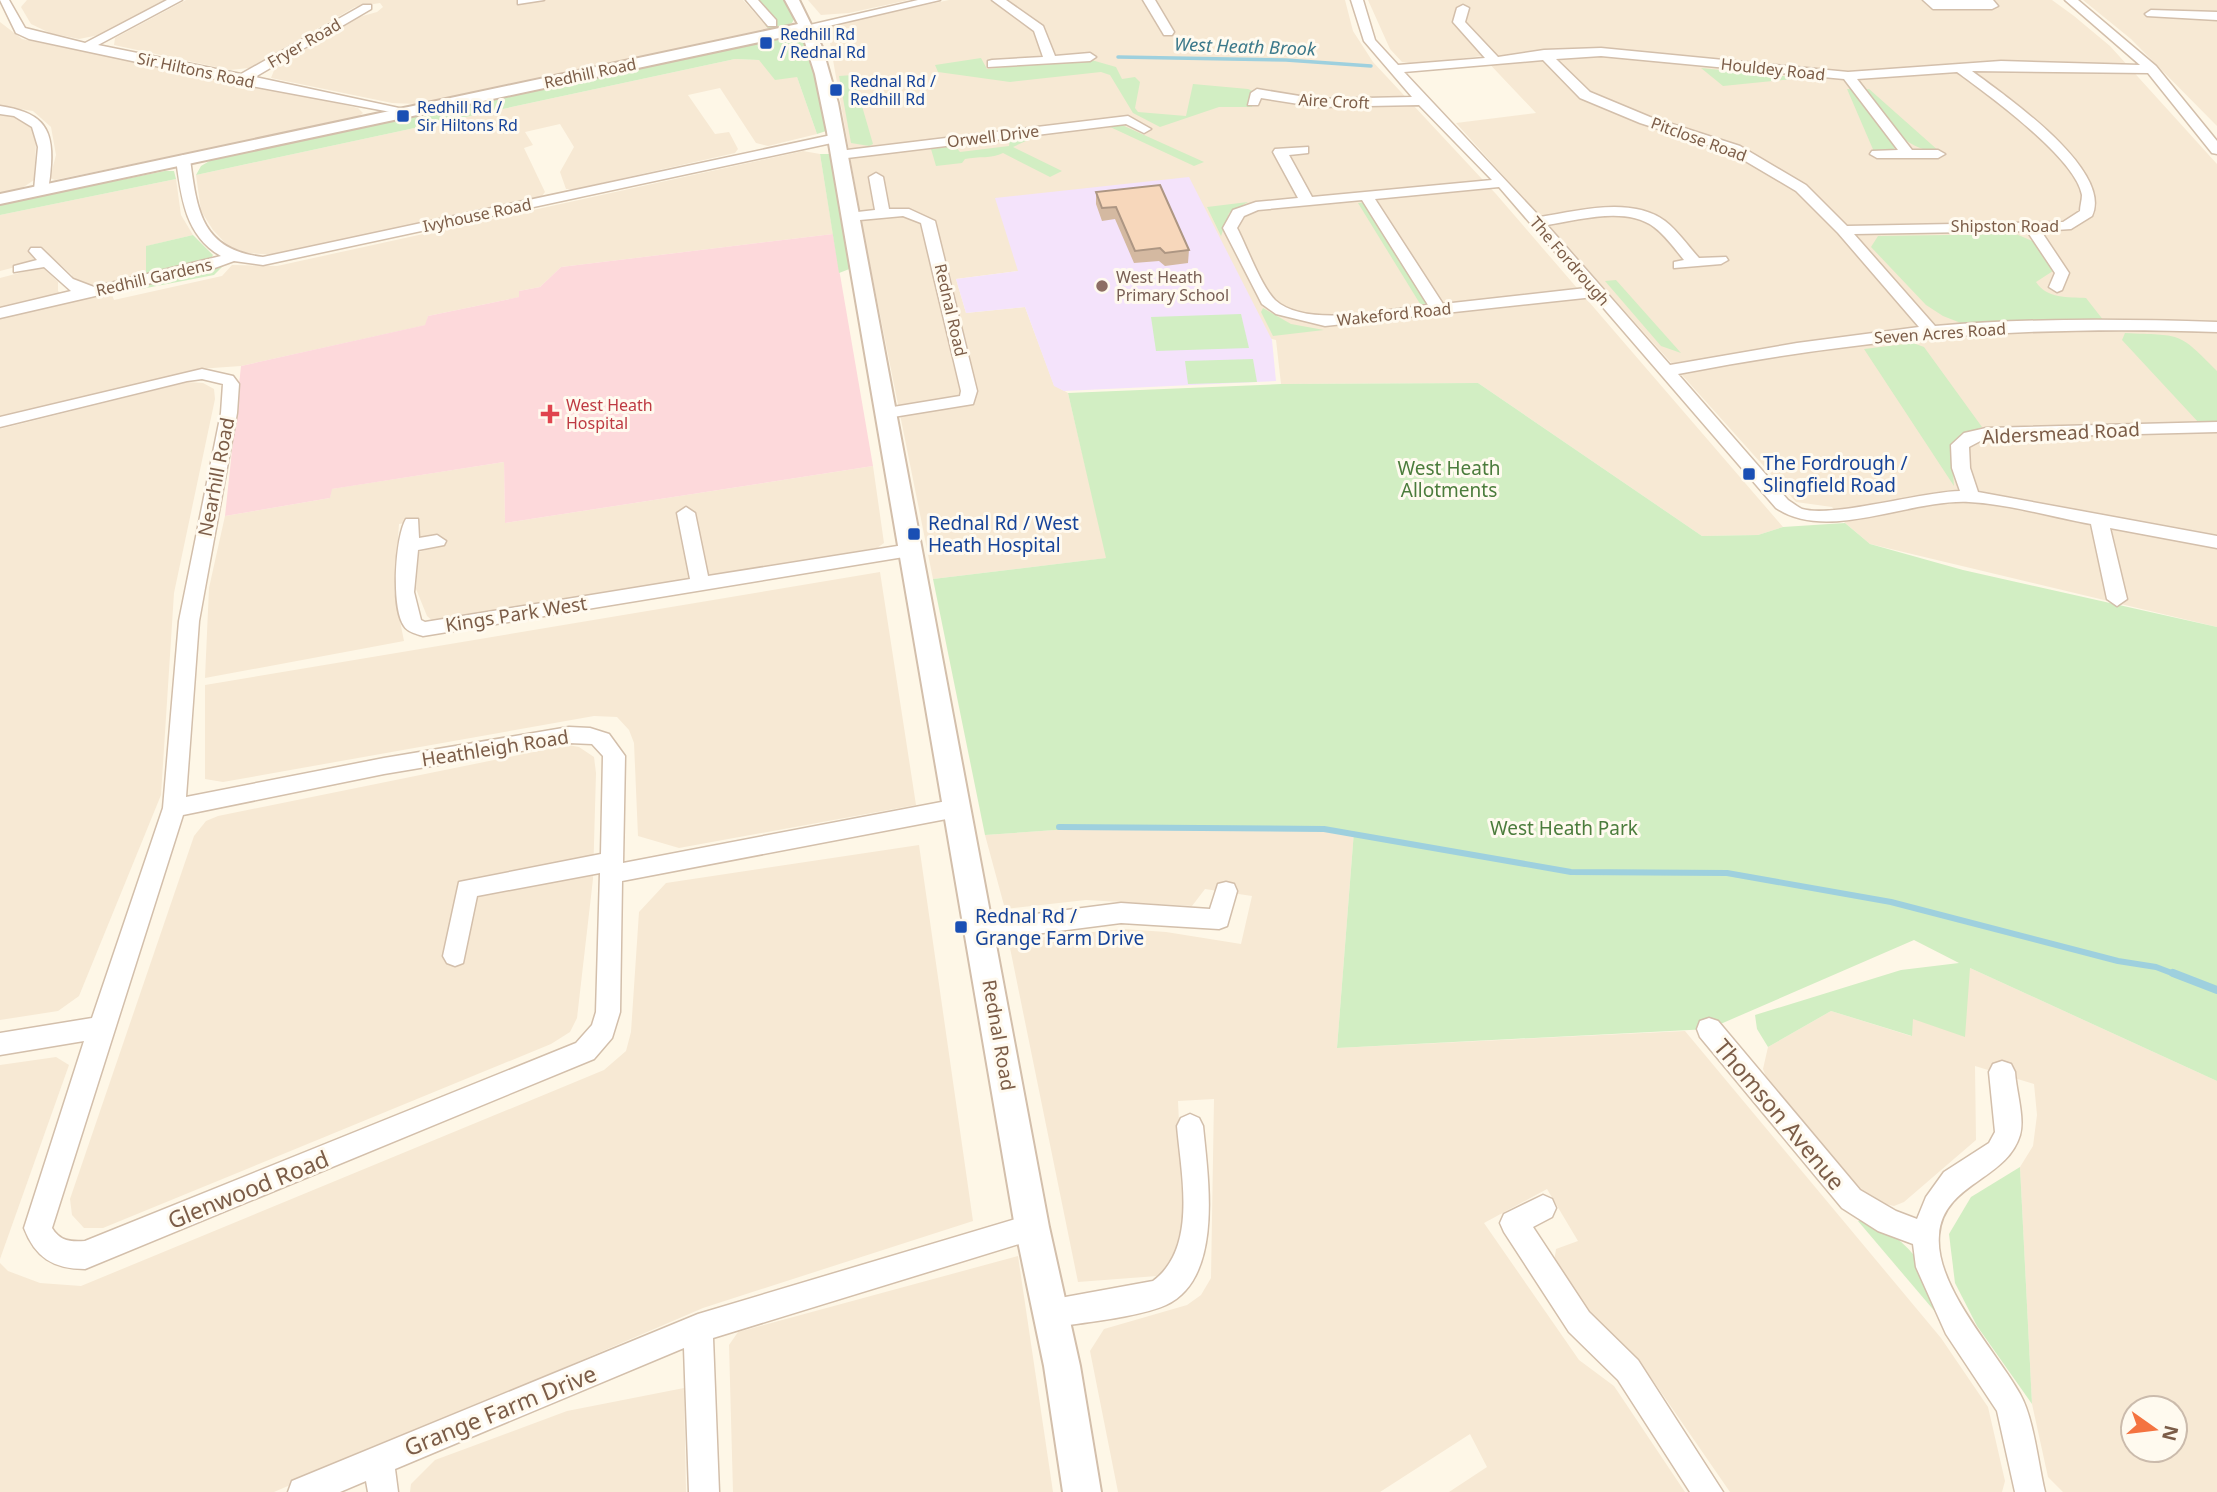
<svg xmlns="http://www.w3.org/2000/svg" width="2217" height="1492" font-family="'Noto Sans',sans-serif">
  <rect width="100%" height="100%" fill="#fef7e7"/>
  <g fill="#f7e9d4" fill-rule="evenodd">
    <polygon points="27,0 167,0 99,35 79,39 50,33 31,24 21,7"/>
    <polygon points="186,0 743,0 770,30 416,104 392,103 271,78 275,68 359,17 377,12 383,7 380,3 355,7 249,68 230,70 114,45 115,38"/>
    <polygon points="808,0 909,0 849,13 821,15"/>
    <polygon points="949,0 1345,0 1353,31 1373,62 1496,194 1783,527 1758,535 1702,536 1478,383 1281,384 1276,340 1018,271 956,279 966,313 1025,307 1054,385 1068,393 1107,558 933,579 863,230 827,26"/>
    <polygon points="1368,0 2052,0 2074,16 2110,46 2217,164 2217,627 1870,544 1845,523 1832,507 1796,502 1456,123 1536,113 1482,56 1417,64 1402,62 1390,49"/>
    <polygon points="2083,0 2217,0 2217,126 2131,39"/>
    <polygon points="0,22 22,39 336,103 358,108 363,113 357,118 55,180 50,178 56,155 51,127 33,111 0,106"/>
    <polygon points="735,59 759,60 797,77 817,134 768,146 756,143 720,88 688,95 715,134 729,132 738,149 735,153 575,189 566,189 560,172 574,147 560,124 525,132 533,145 524,148 545,192 542,196 276,255 247,253 228,246 213,230 201,211 196,175"/>
    <polygon points="0,113 23,118 31,126 36,143 34,180 22,188 0,193"/>
    <polygon points="803,151 820,154 833,234 561,267 540,287 519,291 520,297 428,316 426,325 241,366 198,369 0,417 0,319 80,300 112,295 114,300 222,276 232,265 277,266"/>
    <polygon points="176,179 181,215 193,235 147,246 146,277 109,286 86,288 72,282 72,275 41,247 29,251 34,259 27,264 0,271 0,215"/>
    <polygon points="42,267 58,282 58,291 62,295 0,309 0,278"/>
    <polygon points="188,382 203,383 214,389 215,399 174,593 161,795 79,996 58,1011 0,1020 0,429"/>
    <polygon points="504,462 505,523 873,466 884,543 877,548 434,622 427,616 416,589 419,552 439,546 441,537 420,537 417,534 419,521 399,524 394,591 404,641 205,678 209,588 225,516 330,498 331,489"/>
    <polygon points="880,572 916,805 679,848 638,836 634,743 629,730 617,717 594,716 223,782 205,779 205,685"/>
    <polygon points="568,745 579,747 594,757 596,773 593,879 577,1018 570,1032 551,1044 103,1228 84,1228 72,1215 70,1199 194,836 206,821 218,816"/>
    <polygon points="1127,825 1354,831 1337,1048 1685,1031 1941,1338 1988,1407 2005,1481 2002,1492 1730,1492 1645,1369 1597,1325 1554,1262 1556,1249 1578,1241 1547,1189 1484,1223 1579,1360 1614,1386 1685,1492 1449,1492 1487,1467 1470,1434 1380,1492 1118,1492 1090,1351 1104,1329 1187,1305 1201,1295 1211,1278 1214,1099 1178,1101 1184,1231 1174,1265 1157,1276 1078,1282 1010,948 1016,940 1123,929 1166,932 1241,944 1252,896 1205,889 1192,906 1086,900 1005,909 985,835"/>
    <polygon points="919,845 973,1221 703,1308 274,1492 0,1492 0,1263 8,1271 40,1283 81,1286 604,1070 626,1051 631,1032 639,912 666,883"/>
    <path d="M1970 968 2217 1081V1492H2063L2048 1477 2032 1404 2020 1167 2033 1146 2037 1115 2034 1084 1975 1066 1976 1140 1904 1202 1894 1206 1864 1199 1772 1092 1763 1069 1768 1047 1831 1011 1911 1036 1912 1019ZM2133 1408H2175V1450H2133Z"/>
    <polygon points="56,1057 69,1065 0,1259 0,1065"/>
    <polygon points="1018,1256 1053,1492 733,1492 729,1345 738,1332"/>
    <polygon points="684,1388 686,1492 410,1492 411,1484 435,1460 567,1411"/>
  </g>
  <polygon fill="#f4e3fb" points="1189,177 1272,340 1276,381 1064,391 1054,386 1025,307 966,313 956,279 1018,271 995,198"/>
  <polygon fill="#fdd9db" points="833,234 873,466 505,523 504,462 332,489 330,498 225,516 241,366 425,325 428,316 519,297 519,291 540,287 561,267"/>
  <g fill="#d2eec3">
    <polygon points="757,0 784,0 795,17 792,23 770,30 765,25 777,22"/>
    <polygon points="794,36 806,39 826,131 817,134 797,77 775,80 759,60 735,59 196,175 201,166 218,156"/>
    <polygon points="981,58 987,69 1088,59 1116,67 1122,79 1135,77 1140,82 1135,108 1138,112 1186,116 1193,84 1248,89 1257,93 1252,107 1219,107 1160,127 1133,113 1110,75 1101,72 1010,82 938,72 935,65"/>
    <polygon points="1701,68 1802,78 1723,86"/>
    <polygon points="853,75 873,144 869,146 851,143 839,76"/>
    <polygon points="1847,89 1853,89 1896,146 1893,151 1875,154"/>
    <path d="M1869 89 1940 152C1900 150 1887 119 1863 90Z"/>
    <polygon points="1122,125 1204,162 1194,166 1108,126"/>
    <path d="M1039 135 1013 147 1062 171 1050 177 1003 153C992 159 978 156 965 159L962 163 936 166 931 149 955 146 960 152 1009 146 1010 139Z"/>
    <polygon points="820,154 832,154 852,268 839,273"/>
    <polygon points="165,171 174,171 176,179 0,215 0,204"/>
    <polygon points="1248,202 1229,213 1221,236 1207,207"/>
    <polygon points="1368,202 1433,305 1422,307 1358,203"/>
    <path d="M2016 234 2039 244 2056 269 2036 282C2047 299 2068 297 2086 298L2104 321 1966 325 1943 316 1926 305 1871 247 1878 236Z"/>
    <polygon points="193,235 213,255 209,261 146,277 146,246"/>
    <polygon points="225,264 214,275 115,294 115,292"/>
    <polygon points="1616,280 1681,353 1661,346 1605,281"/>
    <polygon points="1263,308 1291,324 1324,330 1273,336 1261,312"/>
    <polygon points="1241,314 1249,348 1156,351 1151,317"/>
    <path d="M2125 333C2181 336 2177 330 2217 371V424H2200L2122 340Z"/>
    <path d="M1913 343 1924 347 1982 427C1950 441 1952 453 1954 486L1864 349Z"/>
    <polygon points="1253,359 1257,382 1188,384 1185,361"/>
    <polygon points="1478,383 1702,536 1758,535 1783,527 1845,523 1870,544 1963,570 2217,627 2217,1081 1970,968 1965,1037 1913,1019 1912,1036 1831,1011 1768,1047 1757,1029 1755,1015 1901,970 1959,963 1914,940 1709,1029 1337,1048 1354,831 1127,825 985,835 933,579 1106,558 1068,393 1281,384"/>
    <polygon points="2020,1167 2032,1404 1977,1326 1955,1283 1949,1234 1971,1197"/>
    <path d="M1866 1220C1907 1239 1933 1268 1937 1314L1858 1221Z"/>
  </g>
  <g fill="none" stroke-linecap="round" stroke-linejoin="round">
    <polyline stroke="#9ed0de" stroke-width="3.5" points="1118,57 1286,60 1371,66"/>
    <polyline stroke="#9ed0de" stroke-width="6" points="1059,827 1324,829 1571,872 1727,873 1891,902 2118,961 2156,967 2177,975"/>
    <polyline stroke="#9ed0de" stroke-width="8" points="2173,973 2217,990"/>
    <g stroke="#d3bfab" stroke-width="3">
      <g id="minor">
        <polygon points="0,0 9,0 25,28 85,43 167,0 182,0 98,45 241,74 363,5 371,5 371,9 255,77 413,111 407,115 240,84 29,39 16,33"/>
        <polygon points="518,0 544,0 518,4"/>
        <polygon points="746,0 758,0 776,20 776,26 768,26"/>
        <polygon points="918,0 940,0 807,31 801,27"/>
        <polygon points="992,0 1006,0 1043,26 1055,56 1090,53 1096,57 1090,61 988,67 988,61 992,60 1043,57 1034,31"/>
        <polygon points="1143,0 1155,0 1174,32 1172,35 1164,35"/>
        <path d="M1351 0H1363L1375 40 1398 65 1485 58 1453 22 1457 8 1463 5 1469 8 1465 22 1498 57 1544 50 1601 48 1848 72 2001 61 2140 65 2065 0H2078L2156 66 2217 141V154L2212 153 2148 73 1972 71C2004 95 2114 170 2092 216L2071 229 2041 231 2069 273 2062 290 2057 292 2049 287 2055 273 2027 231 1854 234 1935 326C2029 318 2123 319 2217 322V332C2028 325 1863 338 1678 374L1788 500C1793 503 1798 507 1802 509 1832 518 1921 492 1960 491L1952 468 1951 445 1964 433 1986 428 2217 422V432L1986 438 1969 447 1970 468 1978 492 2217 536V548L2110 528 2127 599 2117 606 2107 599 2091 524C2052 517 2009 504 1969 502 1909 499 1827 543 1776 508L1594 297 1325 326 1276 314 1262 304 1223 228 1233 210 1256 202 1298 198 1273 152 1275 149 1308 147V153L1289 155 1312 197 1492 180 1419 105 1318 107 1261 98 1258 105H1248L1251 93 1257 89 1318 99 1412 97 1364 41ZM1601 56 1844 79 1898 150 1872 151 1870 154 1877 158H1938L1945 154 1938 150H1912L1857 79 1957 72C1987 94 2076 158 2082 195 2082 200 2080 206 2080 211L2063 222 1847 226 1806 185 1740 146 1650 117 1590 92 1556 59ZM1543 60 1580 98 1640 123 1730 152 1796 191 1838 233 1919 327 1797 343 1670 365 1547 225C1579 220 1626 206 1654 227 1666 236 1675 249 1684 260L1674 262V268L1721 264 1728 260 1726 257 1699 258C1688 246 1678 231 1665 221 1631 196 1578 211 1540 217L1404 72ZM1499 187 1586 288 1443 304 1375 199ZM1362 200 1428 305C1389 309 1306 329 1275 300 1261 286 1247 247 1237 228L1244 216 1258 210Z"/>
        <polygon points="1923,0 1993,0 1998,6 1992,9 1933,9"/>
        <polygon points="2151,10 2217,12 2217,20 2147,16 2145,14"/>
        <path d="M0 106C38 112 54 124 51 165 50 175 50 185 46 193L34 190 38 147 32 127 14 116 0 114Z"/>
        <polygon points="1128,116 1151,129 1144,133 1126,124 839,159 832,155 839,151"/>
        <path d="M836 134 841 135V141L263 265 234 261 212 269 0 318V308L71 291 44 267 14 272V266L37 260 29 251 31 248H41L73 279 94 287 221 256C185 236 181 196 176 159L183 155 190 159C197 212 202 250 263 257Z"/>
        <polygon points="876,173 883,177 889,209 909,209 935,221 977,391 973,404 887,418 879,413 887,408 960,396 961,391 921,223 903,216 849,221 842,217 849,213 875,210 869,177"/>
        <path d="M202 369 233 376 239 384 237 413 199 621 186 797 384 758 569 727 590 728 609 734 625 756 623 863 957 799 965 802 968 808 965 814 957 817 622 881 620 1012 612 1038 594 1059 85 1269C53 1269 35 1257 24 1228L84 1041 0 1055V1033L92 1018 163 808 179 621 221 413 223 384 202 379 187 381 0 427V417ZM569 743 592 744 603 756 601 854 459 882 443 956 447 963 455 966 463 963 477 896 600 873 596 1012 592 1025 576 1043 85 1241C70 1242 60 1241 52 1228L183 815 384 774Z"/>
        <path d="M686 507 695 513 708 576 910 544 919 550 910 556 423 636C417 634 407 632 404 626 391 608 395 537 406 519H418L419 538 437 535 446 541 444 545 418 550 414 592 421 620 425 622 690 579 677 513Z"/>
        <polygon points="1226,882 1234,884 1237,891 1227,926 1219,929 1121,923 980,941 972,938 968,931 972,924 980,921 1121,903 1210,909 1218,884"/>
        <path d="M1709 1018 1718 1021 1860 1190 1896 1211 1917 1219 1926 1197 1944 1172 1989 1143 1995 1132 1989 1072 1993 1064 2002 1061 2011 1064 2015 1072C2016 1090 2025 1118 2020 1135 2007 1180 1943 1183 1939 1235 1934 1286 1997 1352 2020 1394 2034 1419 2038 1463 2045 1492H2015L1997 1411 1946 1334 1916 1267 1913 1244 1878 1231 1842 1208 1700 1037 1697 1029 1700 1021Z"/>
        <path d="M1190 1114 1199 1118 1203 1126C1208 1178 1224 1278 1166 1305 1140 1317 1079 1323 1049 1328L1039 1324 1035 1314 1039 1304 1049 1300 1153 1281C1198 1248 1181 1174 1177 1126L1181 1118Z"/>
        <polygon points="1543,1195 1552,1199 1556,1208 1552,1217 1533,1227 1589,1312 1638,1360 1723,1492 1690,1492 1618,1380 1569,1332 1504,1232 1500,1223 1504,1214"/>
        <polygon points="1032,1214 1042,1218 1046,1227 1042,1236 1032,1240 713,1338 719,1492 689,1492 684,1348 395,1469 398,1492 368,1492 366,1481 340,1492 288,1492 292,1481 698,1314"/>
      </g>
    </g>
    <g stroke="#d3bfab" stroke-width="4">
      <polygon id="tertiary" points="785,0 799,0 822,47 838,103 1049,1227 1080,1366 1101,1492 1063,1492 1044,1366 1015,1227 827,132 815,74 802,33 0,204 0,194 798,24"/>
    </g>
    <use href="#minor" fill="#fff" fill-rule="evenodd"/>
    <use href="#tertiary" fill="#fff" fill-rule="evenodd"/>
  </g>
  <polygon fill="#d4b9a1" points="1096,192 1189,250 1188,263 1165,266 1159,261 1134,263 1115,219 1102,221 1096,204"/>
  <polygon fill="#f7d7bb" stroke="#ad9683" stroke-width="2" points="1160,185 1189,250 1165,253 1160,248 1135,251 1116,207 1102,208 1096,192"/>
  <g fill="#1a4fb4" stroke="#fffaef" stroke-width="2.5">
    <rect x="759" y="36" width="14" height="14" rx="3.5"/>
    <rect x="829" y="83" width="14" height="14" rx="3.5"/>
    <rect x="396" y="109" width="14" height="14" rx="3.5"/>
    <rect x="1742" y="467" width="14" height="14" rx="3.5"/>
    <rect x="907" y="527" width="14" height="14" rx="3.5"/>
    <rect x="954" y="920" width="14" height="14" rx="3.5"/>
  </g>
  <circle fill="#8d6e63" stroke="#fffaef" stroke-width="2.5" cx="1102" cy="286" r="7"/>
  <path fill="#e0444e" stroke="#fffaef" stroke-width="2.5" d="M546.5 403.5h7v7h7v7h-7v7h-7v-7h-7v-7h7z"/>
  <g text-anchor="middle" dominant-baseline="central" stroke-width="6" stroke-linejoin="round" paint-order="stroke">
    <g font-size="16" fill="#164399" stroke="#fffaef" text-anchor="start">
      <text x="780" y="34">Redhill Rd<tspan x="780" dy="18">/ Rednal Rd</tspan></text>
      <text x="850" y="81">Rednal Rd /<tspan x="850" dy="18">Redhill Rd</tspan></text>
      <text x="417" y="107">Redhill Rd /<tspan x="417" dy="18">Sir Hiltons Rd</tspan></text>
    </g>
    <g font-size="16" fill="#7c5d48" stroke="#fffaef">
      <text transform="translate(304 43) rotate(-30)">Fryer Road</text>
      <text transform="translate(1773 69) rotate(6)">Houldey Road</text>
      <text transform="translate(196 70) rotate(12)">Sir Hiltons Road</text>
      <text transform="translate(590 73) rotate(-12)">Redhill Road</text>
      <text transform="translate(1334 101) rotate(3)">Aire Croft</text>
      <text transform="translate(993 136) rotate(-7)">Orwell Drive</text>
      <text transform="translate(1699 139) rotate(20)">Pitclose Road</text>
      <text transform="translate(477 215) rotate(-12)">Ivyhouse Road</text>
      <text x="2005" y="226">Shipston Road</text>
      <text transform="translate(1570 261) rotate(49)">The Fordrough</text>
      <text transform="translate(154 277) rotate(-13)">Redhill Gardens</text>
      <text transform="translate(951 310) rotate(77)">Rednal Road</text>
      <text transform="translate(1394 314) rotate(-6)">Wakeford Road</text>
      <text transform="translate(1940 333) rotate(-4)">Seven Acres Road</text>
    </g>
    <g font-size="16" fill="#785e54" stroke="#fffaef" text-anchor="start">
      <text x="1116" y="277">West Heath<tspan x="1116" dy="18">Primary School</tspan></text>
    </g>
    <g font-size="16" fill="#be3a42" stroke="#fffaef" text-anchor="start">
      <text x="566" y="405">West Heath<tspan x="566" dy="18">Hospital</tspan></text>
    </g>
    <g font-size="18" font-style="italic" fill="#3b788a" stroke="#fffaef">
      <text transform="translate(1245 46) rotate(2)">West Heath Brook</text>
    </g>
    <g font-size="19" fill="#7c5d48" stroke="#fffaef">
      <text transform="translate(2061 433) rotate(-3)">Aldersmead Road</text>
      <text transform="translate(216 477) rotate(-79)">Nearhill Road</text>
      <text transform="translate(516 614) rotate(-9)">Kings Park West</text>
      <text transform="translate(495 748) rotate(-9)">Heathleigh Road</text>
      <text transform="translate(999 1035) rotate(80)">Rednal Road</text>
    </g>
    <g font-size="19" fill="#164399" stroke="#fffaef" text-anchor="start">
      <text x="1763" y="463">The Fordrough /<tspan x="1763" dy="22">Slingfield Road</tspan></text>
      <text x="928" y="523">Rednal Rd / West<tspan x="928" dy="22">Heath Hospital</tspan></text>
      <text x="975" y="916">Rednal Rd /<tspan x="975" dy="22">Grange Farm Drive</tspan></text>
    </g>
    <g font-size="19" fill="#4b7c3c" stroke="#fffaef">
      <text x="1449" y="468">West Heath<tspan x="1449" dy="22">Allotments</tspan></text>
      <text x="1564" y="828">West Heath Park</text>
    </g>
    <g font-size="23" fill="#7c5d48" stroke="#fffaef">
      <text transform="translate(1780 1114) rotate(50)">Thomson Avenue</text>
      <text transform="translate(248 1189) rotate(-22)">Glenwood Road</text>
      <text transform="translate(500 1410) rotate(-22)">Grange Farm Drive</text>
    </g>
  </g>
  <g transform="translate(2154 1429) rotate(104)"><circle r="33" fill="#fffaef" stroke="#cbbbac" stroke-width="2"/>
  <path d="M0-5L12 26L0 18L-12 26Z" fill="#f47340"/>
  <text y="-10" font-size="19" font-weight="bold" text-anchor="middle" fill="#7c5d48">N</text>
  </g>
</svg>
